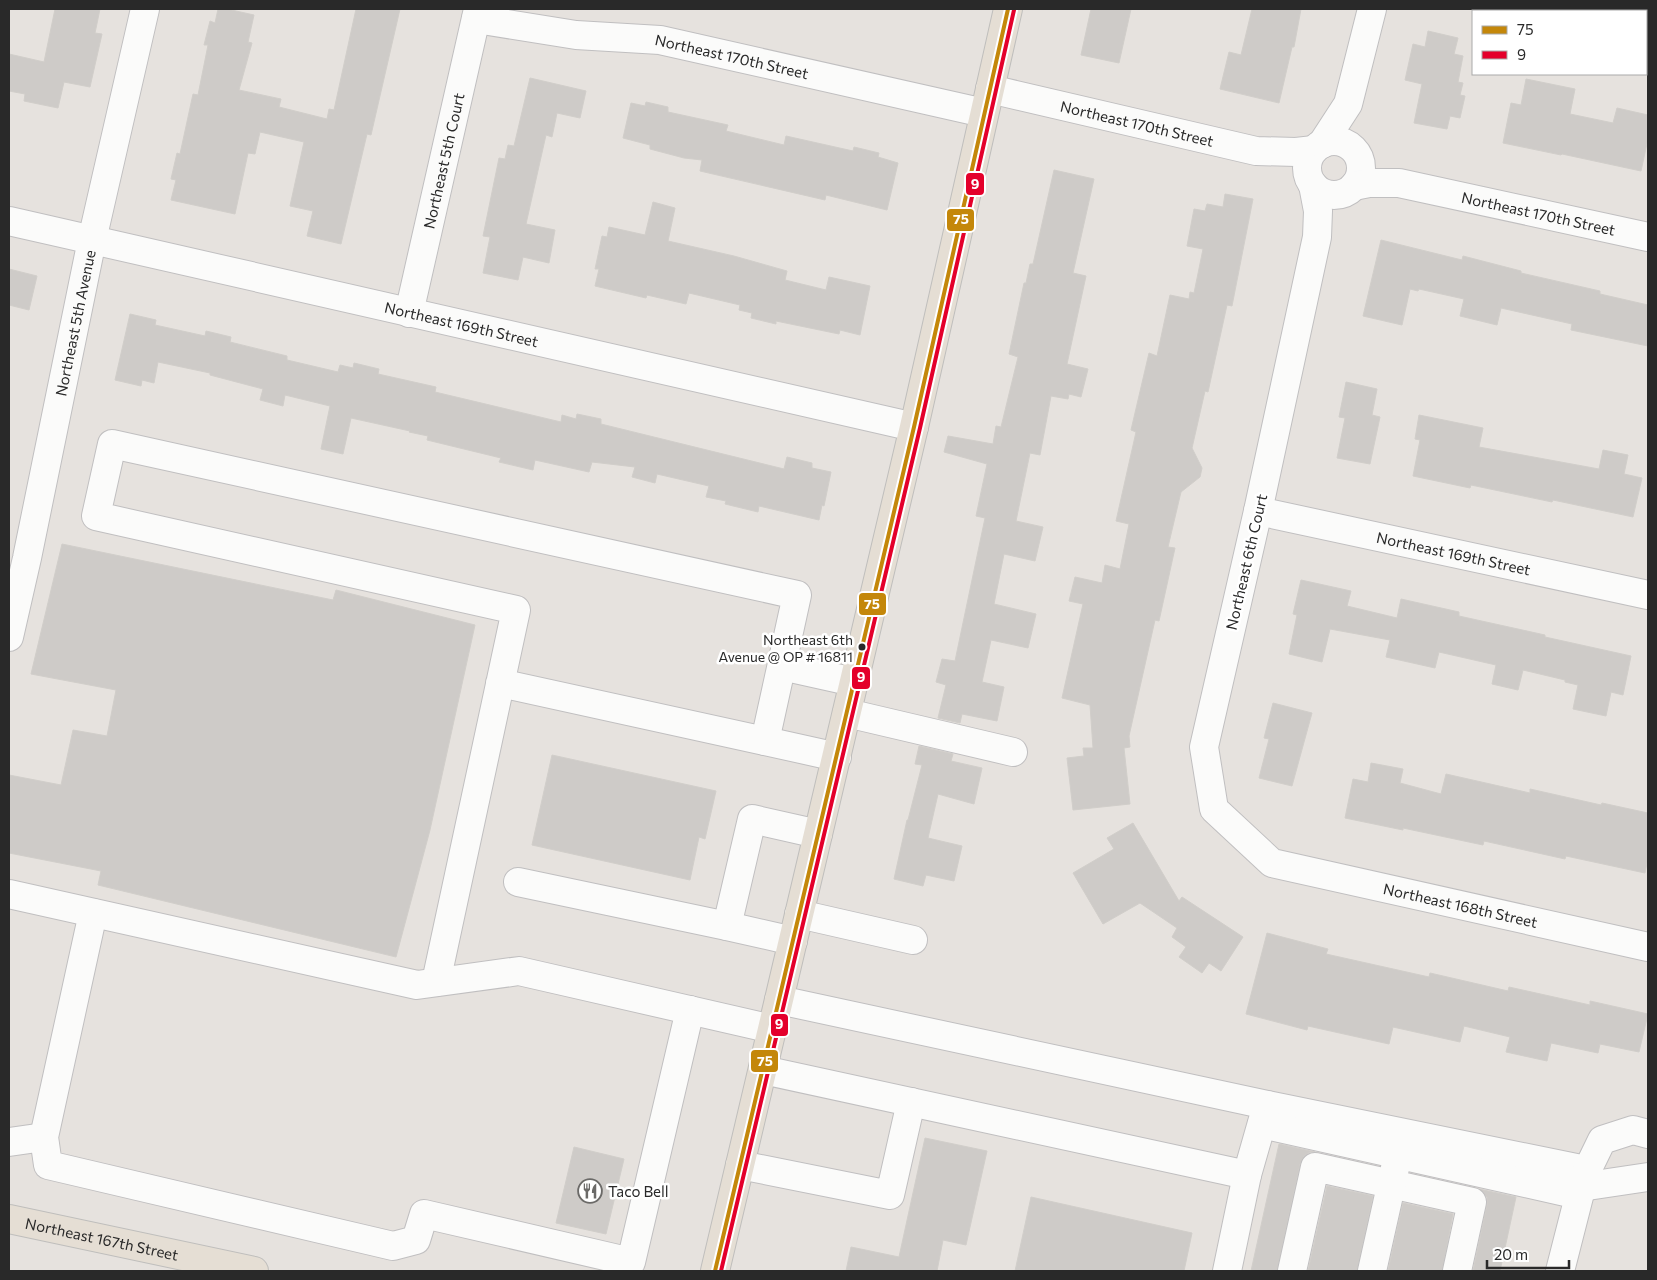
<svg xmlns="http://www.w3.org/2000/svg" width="1657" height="1280" font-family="Commissioner,sans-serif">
  <rect width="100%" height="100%" fill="#e6e2de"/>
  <g fill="#cecbc8" stroke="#d1ceca">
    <polygon points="55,9 100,9 95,33 102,34 90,87 64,82 58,108 24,101 25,94 9,91 9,54 44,62"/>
    <polygon points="218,9 227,9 254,15 248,42 252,43 239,90 281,99 279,107 327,119 329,109 334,110 356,9 400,9 371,135 367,134 341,244 307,236 313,211 290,206 304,142 260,132 255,154 248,153 235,214 171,200 176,180 171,179 177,153 180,154 193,94 198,95 208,45 204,45 210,21 215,23"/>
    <polygon points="1091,9 1131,9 1119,63 1081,55"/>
    <polygon points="1252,9 1301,9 1294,47 1292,47 1279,103 1220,89 1229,52 1241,55"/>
    <polygon points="1428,31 1458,38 1454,54 1463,56 1458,82 1463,83 1460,95 1465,96 1460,118 1450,116 1447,129 1414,123 1422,84 1405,80 1413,44 1425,47"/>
    <polygon points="530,78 586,91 580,118 557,113 552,137 546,135 526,224 555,230 549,263 523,257 518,280 483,273 490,237 483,236 499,158 505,159 508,145 514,146"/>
    <polygon points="1526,79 1575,89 1570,114 1613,123 1617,108 1648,115 1648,139 1641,171 1562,154 1561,155 1503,143 1511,103 1521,105"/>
    <polygon points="646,102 668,107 668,112 728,125 726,131 784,145 786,136 853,151 854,147 879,153 878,157 898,163 887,210 826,195 825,200 700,171 702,160 684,158 650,149 650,145 623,138 631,103 645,106"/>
    <polygon points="1054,170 1094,179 1073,273 1086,276 1067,364 1088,369 1081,397 1069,394 1068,399 1051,396 1040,455 1030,453 1016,521 1043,527 1035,561 1004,554 994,604 1036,614 1028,648 991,640 982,682 1004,687 997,721 962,714 960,723 938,718 946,685 936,682 942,659 955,661 985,518 976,516 987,464 944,452 948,436 993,444 996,426 1001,427 1018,357 1009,354 1024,283 1026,283 1030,264 1033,264"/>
    <polygon points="1225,194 1253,199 1232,306 1227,305 1208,392 1205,391 1192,448 1202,468 1200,477 1181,492 1168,547 1175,548 1159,621 1155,620 1129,736 1130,747 1124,748 1130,804 1073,810 1067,758 1084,756 1083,748 1093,748 1090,705 1062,698 1083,604 1069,601 1075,577 1102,583 1105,565 1120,569 1129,524 1116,521 1136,432 1131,430 1149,353 1157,356 1170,295 1189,299 1190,292 1194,293 1203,249 1187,246 1194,209 1205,211 1207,204 1223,207"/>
    <polygon points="653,202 675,208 668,241 734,256 787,271 785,280 826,290 829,277 870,286 860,335 840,330 839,334 776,321 776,324 751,318 752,313 739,310 740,305 689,293 686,304 647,295 646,298 595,286 599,269 595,269 602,236 607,237 609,227 645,235"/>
    <polygon points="1381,240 1462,260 1463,256 1521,271 1521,273 1600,291 1600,294 1648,305 1648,346 1571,330 1572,324 1501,308 1497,325 1460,316 1464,299 1419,289 1418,291 1410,289 1402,325 1363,316"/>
    <polygon points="9,269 37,276 29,310 9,305"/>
    <polygon points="130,314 156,320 155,325 205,336 206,331 231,337 230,342 287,356 287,360 338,372 340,365 353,368 354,363 379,369 378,374 436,387 435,392 561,422 562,415 576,419 577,414 601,419 601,424 784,469 787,457 812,463 812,468 831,472 824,506 822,505 819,520 759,506 758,512 725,504 726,501 706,497 709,486 657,474 655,483 632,477 635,467 592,462 589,472 535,460 533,470 499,462 501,458 427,440 428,436 409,432 410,431 351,418 343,454 321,449 330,406 285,395 283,406 260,400 263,389 210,375 210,373 158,362 154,383 142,380 141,386 115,380"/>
    <polygon points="1346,382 1377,389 1372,415 1380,417 1370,464 1337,458 1345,418 1339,417"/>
    <polygon points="1419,415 1483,428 1479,447 1599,469 1603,450 1628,455 1624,474 1642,478 1633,517 1553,500 1552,502 1471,485 1470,488 1413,476 1420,440 1415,439"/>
    <polygon points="62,544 333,600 336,590 475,625 430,830 396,957 98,885 101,871 9,853 9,775 61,785 73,730 107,736 116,690 31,674"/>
    <polygon points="1301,580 1351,591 1347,606 1397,618 1401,599 1459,612 1459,616 1545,635 1545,637 1631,656 1623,695 1611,692 1606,716 1573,709 1578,685 1565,682 1565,680 1523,670 1518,690 1492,684 1496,665 1439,652 1435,668 1386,657 1390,640 1330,629 1322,662 1289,654 1297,615 1293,614"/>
    <polygon points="1273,703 1312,713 1292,786 1259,778 1269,739 1264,738"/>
    <polygon points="919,746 953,754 951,761 982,768 974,804 938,794 928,838 962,846 954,881 926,875 923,886 894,879 907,820 908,820 922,765 915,764"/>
    <polygon points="552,755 716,791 705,839 699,837 690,880 532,845"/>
    <polygon points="1371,763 1403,769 1400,783 1441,794 1446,774 1530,793 1530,789 1601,805 1602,803 1648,813 1648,858 1645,873 1566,856 1565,859 1484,841 1483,845 1403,828 1403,830 1345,818 1353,779 1368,782"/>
    <polygon points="1133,823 1179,901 1182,897 1243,937 1221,971 1209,963 1202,973 1179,957 1186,947 1172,937 1177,928 1140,903 1103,924 1073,873 1114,849 1107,838"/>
    <polygon points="1267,933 1328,949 1326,954 1429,977 1430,973 1508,991 1509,987 1590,1005 1590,1001 1648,1014 1639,1052 1600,1044 1598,1053 1551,1043 1547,1061 1506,1052 1510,1037 1464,1026 1460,1042 1393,1027 1389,1044 1308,1026 1307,1030 1246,1014"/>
    <polygon points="925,1138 987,1151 966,1245 943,1240 937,1271 846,1271 851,1247 899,1257"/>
    <polygon points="1279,1144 1315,1152 1310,1152 1304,1156 1300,1164 1277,1271 1251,1271"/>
    <polygon points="574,1147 624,1159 606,1234 556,1223"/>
    <polygon points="1327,1186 1373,1196 1357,1271 1308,1271"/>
    <polygon points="1479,1189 1516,1197 1500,1271 1473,1271 1487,1205 1487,1197"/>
    <polygon points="1031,1197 1192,1233 1184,1271 1015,1271"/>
    <polygon points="1403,1203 1453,1214 1442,1271 1388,1271"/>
  </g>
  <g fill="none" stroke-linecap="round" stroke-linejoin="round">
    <g stroke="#c0bfc0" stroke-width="30">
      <g id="minor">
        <path id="s1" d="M476 19 576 35 660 40 984 113"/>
        <path id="s2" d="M990 89 1256 151 1296 152 1314 150"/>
        <circle cx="1334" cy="168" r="27"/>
        <polyline points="1322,144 1348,104 1372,9"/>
        <path id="s3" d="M1313 185 1318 211 1317 237 1258 511 1204 747 1214 809 1272 863 1648 947"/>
        <path id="s4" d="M1354 186 1369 183H1399L1648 237"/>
        <path id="s5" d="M9 221 914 427"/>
        <path id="s6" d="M409 313 478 9"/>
        <path id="s7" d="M1258 511 1648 595"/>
        <path id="s8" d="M9 637 27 558 92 240 145 9"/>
        <polyline points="782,666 854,682"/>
        <polyline points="847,713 1013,752"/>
        <polyline points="765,741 837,757"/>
        <polyline points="518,882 727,926"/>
        <polyline points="9,894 417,985 519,971 772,1029"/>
        <polyline points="93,913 44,1137 48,1165 393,1246 416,1240 424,1214 631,1262 690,1010"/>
        <polyline points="799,914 913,940"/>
        <polyline points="793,941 727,926 752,819 818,834"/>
        <polyline points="436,982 516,610 96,516 112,444 797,595 765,741 500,683"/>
        <polyline points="779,1000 1267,1105 1586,1170"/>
        <polyline points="763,1070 1247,1175 1267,1105"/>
        <polyline points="1262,1124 1579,1195"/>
        <polyline points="9,1142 44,1137"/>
        <polyline points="740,1165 890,1195 911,1102"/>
        <polyline points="1581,1187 1648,1177"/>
        <polyline points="1227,1271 1247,1175"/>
        <polyline points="1292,1271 1315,1167 1472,1202 1457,1271"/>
        <polyline points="1372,1271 1395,1168"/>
        <polyline points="1560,1271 1584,1177 1602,1140 1633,1130 1648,1134"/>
      </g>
    </g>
    <g stroke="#bfbebc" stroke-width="30">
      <g id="major">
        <path id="s9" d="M9 1219 254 1271"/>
        <polyline points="715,1271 914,427 1008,9"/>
      </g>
    </g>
    <use href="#minor" stroke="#fbfbfa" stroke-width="28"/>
    <use href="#major" stroke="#e5ded4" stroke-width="28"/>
    <g stroke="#fff" stroke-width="8">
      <polyline id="bus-1" points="715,1271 914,427 1008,9"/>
    </g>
    <g stroke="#fff" stroke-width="8">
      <polyline id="bus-2" points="721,1271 920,428 1014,10"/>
    </g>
    <use href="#bus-1" stroke="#c4870a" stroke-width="4"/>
    <use href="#bus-2" stroke="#e4002b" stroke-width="4"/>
  </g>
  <defs>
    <g id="restaurant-ring" transform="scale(1.25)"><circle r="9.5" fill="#fff" stroke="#6b6a68" stroke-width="1.5"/><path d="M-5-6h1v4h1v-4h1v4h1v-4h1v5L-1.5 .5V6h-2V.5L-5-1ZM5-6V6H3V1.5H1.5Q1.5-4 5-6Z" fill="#6b6a68"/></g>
  </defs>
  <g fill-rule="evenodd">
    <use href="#restaurant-ring" x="590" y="1191"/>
  </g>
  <circle fill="#292929" stroke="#fff" stroke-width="2" cx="862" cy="647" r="4.5"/>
  <g text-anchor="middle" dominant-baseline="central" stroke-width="5" stroke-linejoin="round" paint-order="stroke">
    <g font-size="14" fill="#292929" stroke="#fff" text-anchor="end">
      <text x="853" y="639">Northeast 6th<tspan x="853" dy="17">Avenue @ OP # 16811</tspan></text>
    </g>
    <g font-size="15" fill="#292929" stroke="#fff">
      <text stroke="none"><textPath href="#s1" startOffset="259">Northeast 170th Street</textPath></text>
      <text stroke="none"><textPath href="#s2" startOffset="151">Northeast 170th Street</textPath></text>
      <text stroke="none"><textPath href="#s6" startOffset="156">Northeast 5th Court</textPath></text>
      <text stroke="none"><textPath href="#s4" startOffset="188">Northeast 170th Street</textPath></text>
      <text stroke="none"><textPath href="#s8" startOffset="321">Northeast 5th Avenue</textPath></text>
      <text stroke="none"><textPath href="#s5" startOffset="464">Northeast 169th Street</textPath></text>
      <text stroke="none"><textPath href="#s7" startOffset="200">Northeast 169th Street</textPath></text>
      <text transform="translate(1246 562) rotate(-77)">Northeast 6th Court</text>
      <text stroke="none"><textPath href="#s3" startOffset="910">Northeast 168th Street</textPath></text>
      <text stroke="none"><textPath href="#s9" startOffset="95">Northeast 167th Street</textPath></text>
    </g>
    <g font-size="15" fill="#292929" stroke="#fff" text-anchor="start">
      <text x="608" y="1191">Taco Bell</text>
    </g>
  </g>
  <g stroke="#fff" stroke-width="2">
    <rect x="965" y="172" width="20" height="24" rx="5" fill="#e4002b"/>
    <rect x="946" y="208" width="29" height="24" rx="5" fill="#c4870a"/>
    <rect x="858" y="592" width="29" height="24" rx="5" fill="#c4870a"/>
    <rect x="851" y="666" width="20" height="24" rx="5" fill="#e4002b"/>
    <rect x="770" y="1013" width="19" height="24" rx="5" fill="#e4002b"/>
    <rect x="750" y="1049" width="29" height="24" rx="5" fill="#c4870a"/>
  </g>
  <g font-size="14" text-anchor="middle" font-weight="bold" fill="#fff">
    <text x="975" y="189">9</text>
    <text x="961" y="224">75</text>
    <text x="872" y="609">75</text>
    <text x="861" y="682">9</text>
    <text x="779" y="1029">9</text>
    <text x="765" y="1066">75</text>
  </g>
  <rect width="1657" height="1280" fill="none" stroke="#292929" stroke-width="20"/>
  <rect x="1472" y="10" width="175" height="65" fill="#ffffff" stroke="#a9a9a9"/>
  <rect x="1482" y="26" width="25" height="8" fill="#c4870a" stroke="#a9a9a9"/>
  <text x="1517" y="35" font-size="15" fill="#292929">75</text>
  <rect x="1482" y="51" width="25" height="8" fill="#e4002b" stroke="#a9a9a9"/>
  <text x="1517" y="60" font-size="15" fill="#292929">9</text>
  <path d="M1487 1260v8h82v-8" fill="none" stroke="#292929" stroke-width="2.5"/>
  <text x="1494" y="1260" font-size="15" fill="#292929" stroke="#ffffff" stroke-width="4" paint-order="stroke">20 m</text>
</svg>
